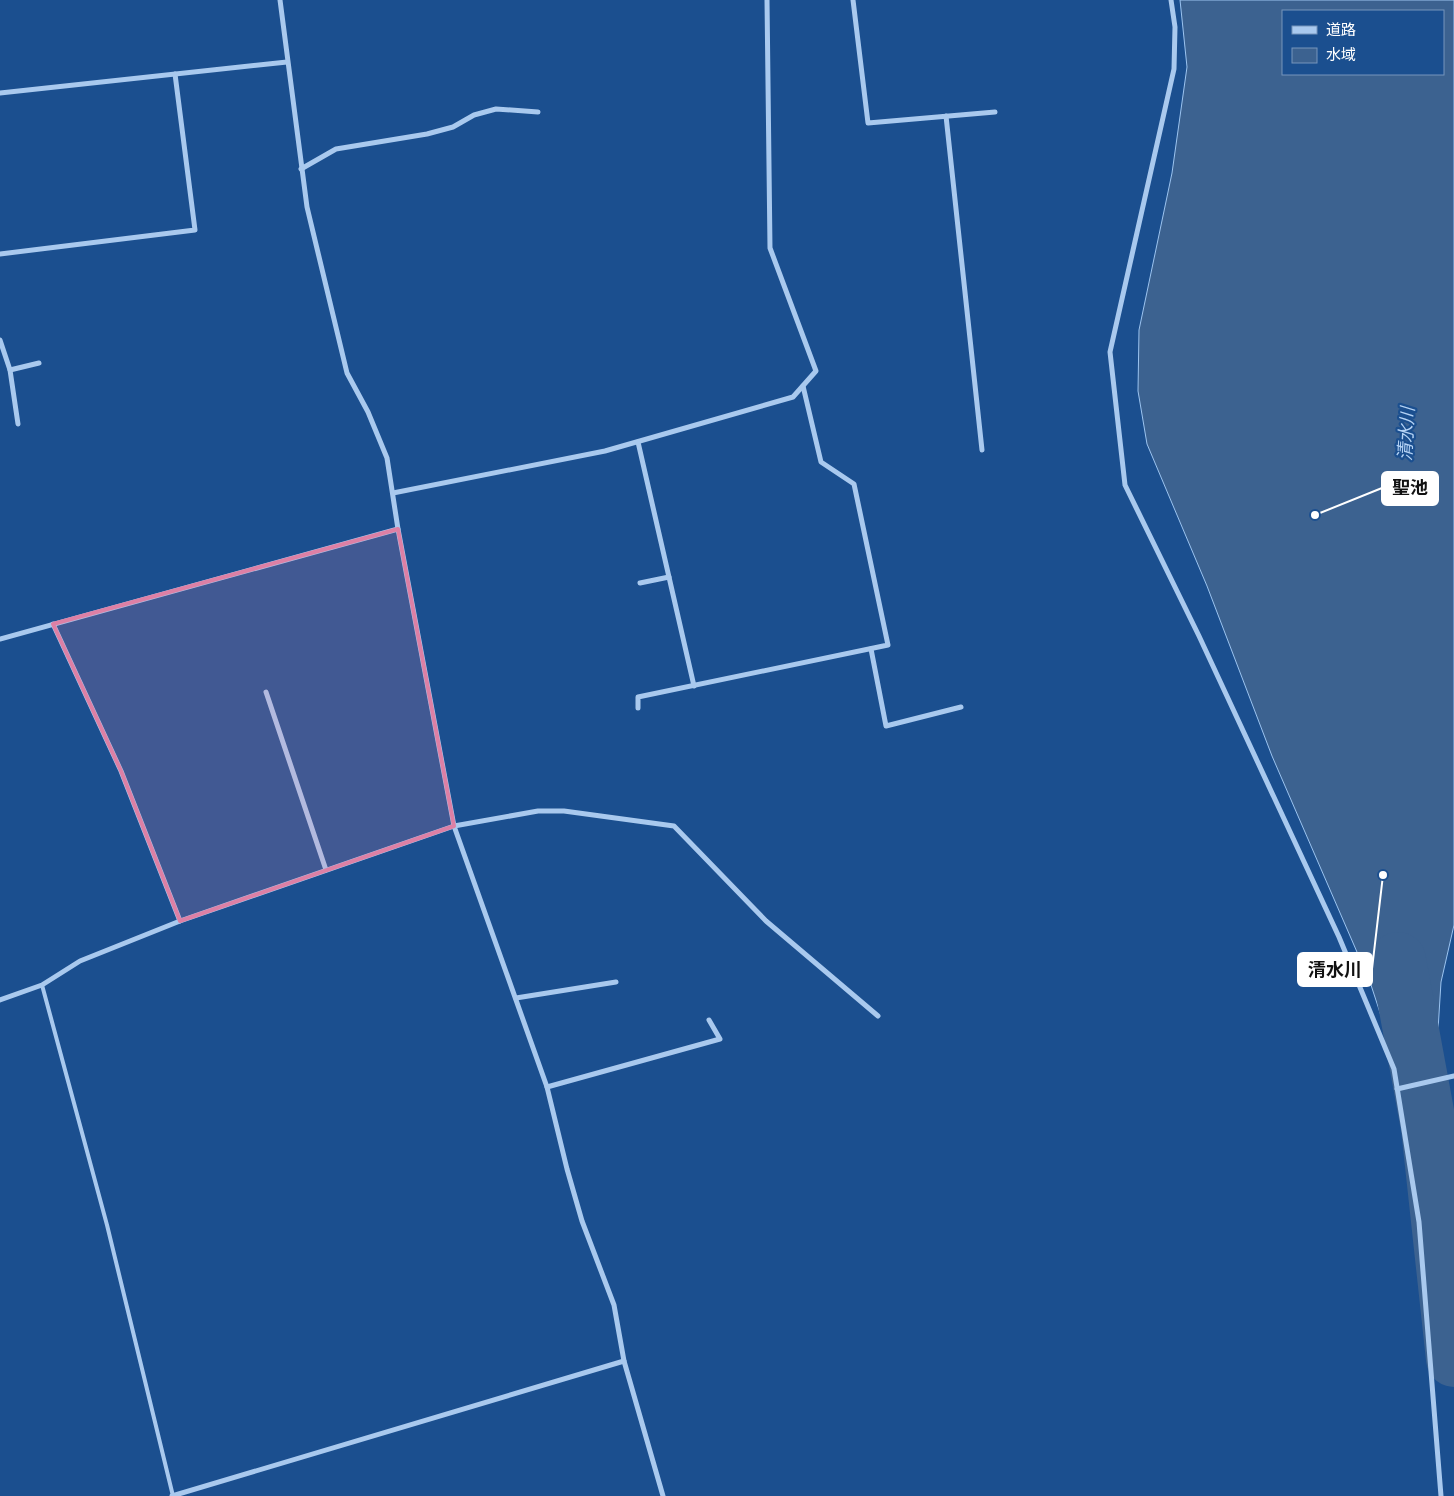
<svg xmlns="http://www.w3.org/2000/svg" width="1454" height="1496" font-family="'Source Sans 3','Noto Sans JP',sans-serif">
  <rect width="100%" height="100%" fill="#1b4f8f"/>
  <path fill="#3c6290" stroke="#9cc4f0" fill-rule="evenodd" d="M1180 0H1454V925L1441 982 1438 1030 1390 1043 1370 982 1272 756 1207 586 1147 444 1138 391 1139 330 1172 173 1187 67ZM1283 11H1443V74H1283Z"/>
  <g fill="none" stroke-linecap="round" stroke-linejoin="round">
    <polyline stroke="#3c6290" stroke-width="56" points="1398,960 1429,1128 1454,1359"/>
    <polyline stroke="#a9c9ee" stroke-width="4" points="42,985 107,1225 173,1496"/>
    <g stroke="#a9c9ee" stroke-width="5">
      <polyline points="280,0 307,207 347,373 368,412 387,458 398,529 454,826 547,1087 567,1169 582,1221 614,1305 624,1361 663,1496"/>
      <polyline points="853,0 868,123 995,112"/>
      <polyline points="1171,0 1175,27 1174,69 1110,352 1125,485 1199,636 1339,937 1394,1069 1419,1222 1441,1496"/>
      <polyline points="0,93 287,62"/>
      <polyline points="946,116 982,450"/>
      <polyline points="301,169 336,149 427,134 453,127 474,115 496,109 538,112"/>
      <polyline points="0,254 195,230 175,74"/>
      <polyline points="0,340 10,370 18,424"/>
      <polyline points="10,370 39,363"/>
      <polyline points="638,442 694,686"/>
      <polyline points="393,493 605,451 793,397 816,371 770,248 767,0"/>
      <polyline points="640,583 669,577"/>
      <polyline points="53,624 121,771 180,921"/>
      <polyline points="0,639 398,529"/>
      <polyline points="871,649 886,726 961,707"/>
      <polyline points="266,692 326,870"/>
      <polyline points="638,708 638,697 888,645 854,484 821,462 803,386"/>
      <polyline points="516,998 616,982"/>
      <polyline points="0,1000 42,985 80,961 180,921 454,826 538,811 564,811 674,826 766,921 878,1016"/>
      <polyline points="547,1087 720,1039 709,1020"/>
      <polyline points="1397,1089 1454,1076"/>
      <polyline points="172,1496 624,1361"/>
    </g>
  </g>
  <path fill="#dd80a5" fill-opacity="0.2" stroke="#dd80a5" stroke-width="4" stroke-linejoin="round" d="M398 529 454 826 180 921 121 771 53 624Z"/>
  <g text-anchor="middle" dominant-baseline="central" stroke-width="4.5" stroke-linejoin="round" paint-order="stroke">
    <g font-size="18" font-style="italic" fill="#b5d3f5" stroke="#1b4f8f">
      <text transform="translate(1407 434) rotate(-87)">清水川</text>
    </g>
  </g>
  <path fill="none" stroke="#fff" stroke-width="2" d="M1315 515L1382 488M1383 875L1372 969"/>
  <g fill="#fff" stroke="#1b4f8f" stroke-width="2">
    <circle cx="1315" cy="515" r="5"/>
    <circle cx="1383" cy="875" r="5"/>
  </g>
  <g fill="#fff" stroke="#fff" stroke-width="2">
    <rect x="1382" y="472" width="56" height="33" rx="5"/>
    <rect x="1298" y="953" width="74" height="33" rx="5"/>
  </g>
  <g font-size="18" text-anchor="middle" font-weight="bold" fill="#111">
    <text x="1410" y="494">聖池</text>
    <text x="1335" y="976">清水川</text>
  </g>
  <rect x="1282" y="10" width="162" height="65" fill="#1b4f8f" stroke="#7695bc"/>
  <rect x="1292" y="26" width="25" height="8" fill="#a9c9ee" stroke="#7695bc"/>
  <text x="1326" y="35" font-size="15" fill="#ffffff">道路</text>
  <rect x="1292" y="48" width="25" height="15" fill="#3c6290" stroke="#7695bc"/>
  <text x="1326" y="60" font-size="15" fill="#ffffff">水域</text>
</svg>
